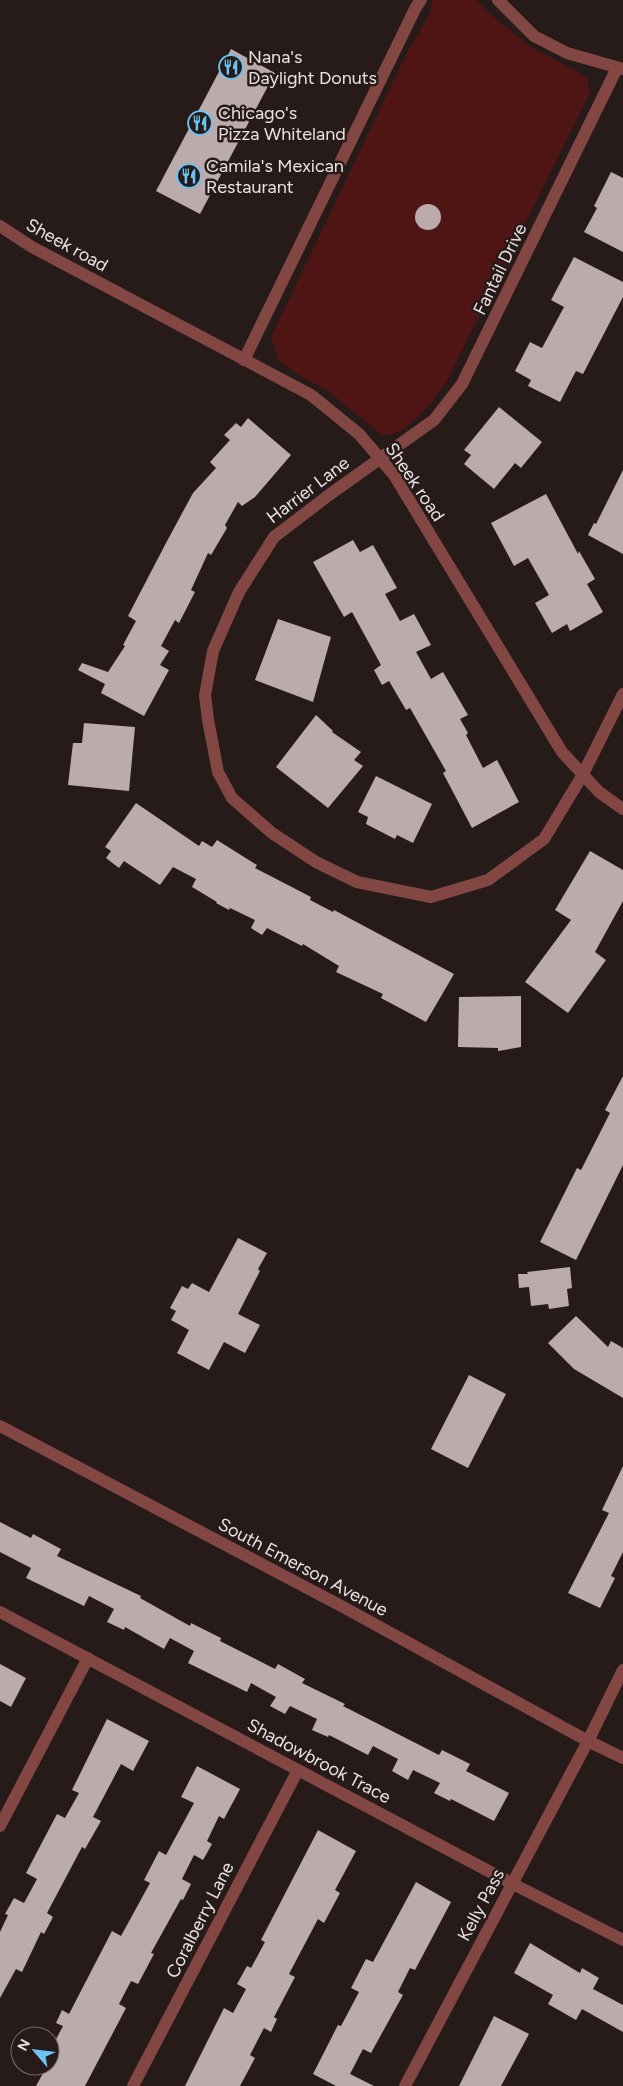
<svg xmlns="http://www.w3.org/2000/svg" width="623" height="2086" font-family="Figtree,sans-serif">
  <rect width="100%" height="100%" fill="#271b1a"/>
  <path fill="#4f1515" d="M432 0H476L497 20 530 46 587 77 590 93 446 383C431 403 409 436 382 435L328 391 300 376 278 360 271 337 388 92 409 49 430 13Z"/>
  <g fill="#bbabaa">
    <polygon points="231,49 275,73 200,214 156,191"/>
    <polygon points="611,172 623,178 623,252 584,232 597,208 594,206"/>
    <circle cx="428" cy="217" r="13"/>
    <polygon points="574,257 623,282 623,297 583,374 576,371 560,402 528,386 531,380 515,371 530,342 542,348 564,307 551,300"/>
    <polygon points="499,407 542,442 521,468 515,463 494,489 464,464 471,455 464,450"/>
    <polygon points="248,418 291,455 255,497 242,506 238,502 225,525 227,528 211,555 208,553 191,590 195,592 179,623 175,620 161,646 169,651 160,665 169,670 144,716 101,693 105,684 78,670 82,663 108,672 125,646 123,645 136,621 128,616 166,543 193,493 216,468 210,462 230,440 224,435 236,423 241,427"/>
    <polygon points="623,470 623,554 588,535 594,523 596,524"/>
    <polygon points="546,494 578,554 579,551 595,579 587,584 603,612 570,631 567,624 552,633 535,603 549,595 528,558 514,566 491,523"/>
    <polygon points="353,540 360,552 373,545 397,588 385,594 400,621 414,614 431,645 416,652 431,679 443,672 468,715 460,719 468,733 466,735 483,768 497,760 519,802 472,828 443,773 446,771 410,708 406,710 389,681 382,685 374,670 381,665 352,612 344,617 313,562"/>
    <polygon points="278,619 331,637 313,702 255,680"/>
    <polygon points="316,715 333,731 332,732 361,752 354,760 363,766 328,808 276,767"/>
    <polygon points="84,723 135,727 129,791 68,785 73,743 82,743"/>
    <polygon points="376,776 432,804 413,843 397,835 395,839 366,824 368,817 358,812"/>
    <polygon points="136,803 199,846 202,841 212,847 217,840 257,865 255,868 311,897 310,900 333,912 334,910 454,974 426,1022 381,998 383,994 336,972 339,966 303,944 302,946 267,928 262,935 251,928 255,920 230,908 229,910 216,903 217,902 192,887 196,879 173,867 160,885 124,861 119,868 106,858 111,851 105,847"/>
    <polygon points="590,851 623,870 623,901 595,952 606,960 568,1013 525,982 571,920 555,910"/>
    <polygon points="521,996 521,1047 498,1051 498,1048 458,1047 459,997"/>
    <polygon points="623,1076 623,1165 576,1260 540,1242 577,1168 581,1170 610,1113 605,1110"/>
    <polygon points="238,1238 267,1253 258,1269 260,1271 238,1314 260,1325 245,1353 224,1342 209,1370 177,1353 189,1330 171,1320 176,1311 170,1308 182,1286 188,1289 192,1283 209,1292"/>
    <polygon points="570,1267 572,1288 567,1289 569,1306 549,1309 548,1304 531,1306 529,1287 519,1288 518,1274 528,1274 527,1272"/>
    <polygon points="576,1316 608,1347 611,1341 623,1348 623,1398 574,1369 548,1343"/>
    <polygon points="469,1375 506,1394 468,1468 431,1449"/>
    <polygon points="623,1466 623,1552 611,1576 615,1578 600,1608 568,1593 609,1513 602,1510"/>
    <polygon points="0,1522 31,1538 33,1534 61,1549 57,1556 141,1596 140,1598 190,1626 191,1623 221,1638 220,1641 275,1669 278,1664 305,1679 302,1683 345,1704 343,1706 439,1755 442,1750 470,1764 466,1771 509,1793 494,1821 451,1799 450,1801 434,1793 440,1783 413,1770 408,1780 392,1771 398,1759 373,1746 368,1755 329,1735 328,1737 312,1730 317,1719 290,1706 285,1714 270,1706 276,1697 251,1683 247,1692 188,1663 194,1651 170,1638 164,1649 125,1627 124,1630 107,1622 114,1609 89,1596 84,1606 26,1578 31,1568 0,1552"/>
    <polygon points="0,1664 26,1678 11,1707 0,1701"/>
    <polygon points="107,1719 149,1741 133,1771 121,1764 93,1817 101,1821 85,1849 82,1847 47,1913 53,1917 44,1934 41,1932 22,1972 16,1969 0,1998 0,1932 8,1915 5,1914 14,1898 24,1903 37,1879 26,1873 57,1814 65,1818 79,1793 72,1790"/>
    <polygon points="197,1766 240,1789 224,1819 219,1816 207,1841 212,1844 203,1860 194,1855 182,1879 191,1884 183,1900 181,1899 151,1953 154,1954 138,1984 131,1981 119,2004 126,2008 85,2086 36,2086 47,2066 50,2066 50,2060 58,2044 54,2043 63,2026 56,2023 62,2010 69,2014 112,1931 121,1936 150,1883 144,1880 159,1851 166,1855 194,1803 181,1797"/>
    <polygon points="318,1830 356,1851 335,1890 340,1893 324,1923 318,1919 289,1974 295,1977 274,2017 277,2019 271,2032 264,2028 250,2055 255,2058 240,2086 185,2086 224,2008 233,2013 246,1989 237,1984 247,1966 251,1968 265,1942 261,1940"/>
    <polygon points="416,1882 451,1902 415,1970 410,1968 398,1992 403,1995 371,2053 363,2049 350,2074 374,2086 336,2086 313,2074 338,2025 341,2026 359,1992 351,1988 366,1959 373,1962"/>
    <polygon points="530,1943 580,1973 582,1968 599,1978 593,1989 623,2005 623,2032 582,2009 576,2020 548,2004 553,1995 514,1973"/>
    <polygon points="494,2016 529,2034 501,2086 459,2086"/>
  </g>
  <g fill="none" stroke-linecap="round" stroke-linejoin="round">
    <g stroke="#834743" stroke-width="12">
      <polyline points="498,0 534,36 567,53 623,69"/>
      <polyline points="617,68 462,384 434,420 329,495 274,537 239,592 213,651 205,695 208,720 218,772 232,798 272,833 316,862 357,882 431,897 488,880 544,839 582,776 623,694"/>
      <polyline points="0,226 32,247 311,395 359,434 394,475 562,752 599,792 623,809"/>
      <polyline points="244,360 416,7 421,0"/>
      <polyline points="0,1426 345,1608 588,1741 623,1758"/>
      <polyline points="0,1612 513,1884 623,1940"/>
      <polyline points="0,1826 88,1658"/>
      <polyline points="133,2086 298,1770"/>
      <polyline points="405,2086 588,1741 623,1670"/>
    </g>
  </g>
  <defs>
    <g id="restaurant-ring" transform="scale(1.25)"><circle r="9.5" fill="#271b1a" stroke="#6bc3f2" stroke-width="1.5"/><path d="M-5-6h1v4h1v-4h1v4h1v-4h1v5L-1.5 .5V6h-2V.5L-5-1ZM5-6V6H3V1.5H1.5Q1.5-4 5-6Z" fill="#6bc3f2"/></g>
  </defs>
  <g fill-rule="evenodd">
    <use href="#restaurant-ring" x="231" y="67"/>
    <use href="#restaurant-ring" x="200" y="123"/>
    <use href="#restaurant-ring" x="189" y="176"/>
  </g>
  <g text-anchor="middle" dominant-baseline="central" stroke-width="5" stroke-linejoin="round" paint-order="stroke">
    <g font-size="18" fill="#eae2e1" stroke="#271b1a" text-anchor="start">
      <text x="248" y="57">Nana's<tspan x="248" dy="21">Daylight Donuts</tspan></text>
      <text x="218" y="113">Chicago's<tspan x="218" dy="21">Pizza Whiteland</tspan></text>
      <text x="206" y="166">Camila's Mexican<tspan x="206" dy="21">Restaurant</tspan></text>
    </g>
    <g font-size="18" fill="#eae2e1" stroke="#271b1a">
      <text transform="translate(67 245) rotate(29)">Sheek road</text>
      <text transform="translate(500 269) rotate(-64)">Fantail Drive</text>
      <text transform="translate(415 482) rotate(56)">Sheek road</text>
      <text transform="translate(308 490) rotate(-37)">Harrier Lane</text>
      <text transform="translate(303 1567) rotate(28)">South Emerson Avenue</text>
      <text transform="translate(319 1761) rotate(28)">Shadowbrook Trace</text>
      <text transform="translate(481 1905) rotate(-62)">Kelly Pass</text>
      <text transform="translate(200 1920) rotate(-63)">Coralberry Lane</text>
    </g>
  </g>
  <g transform="translate(35 2051) rotate(298)"><circle r="24" fill="#271b1a" stroke="#756b6a"/>
  <path d="M0-4L9 19L0 12L-9 19Z" fill="#6bc3f2"/>
  <text y="-8" font-size="14" font-weight="bold" text-anchor="middle" fill="#eae2e1">N</text>
  </g>
</svg>
